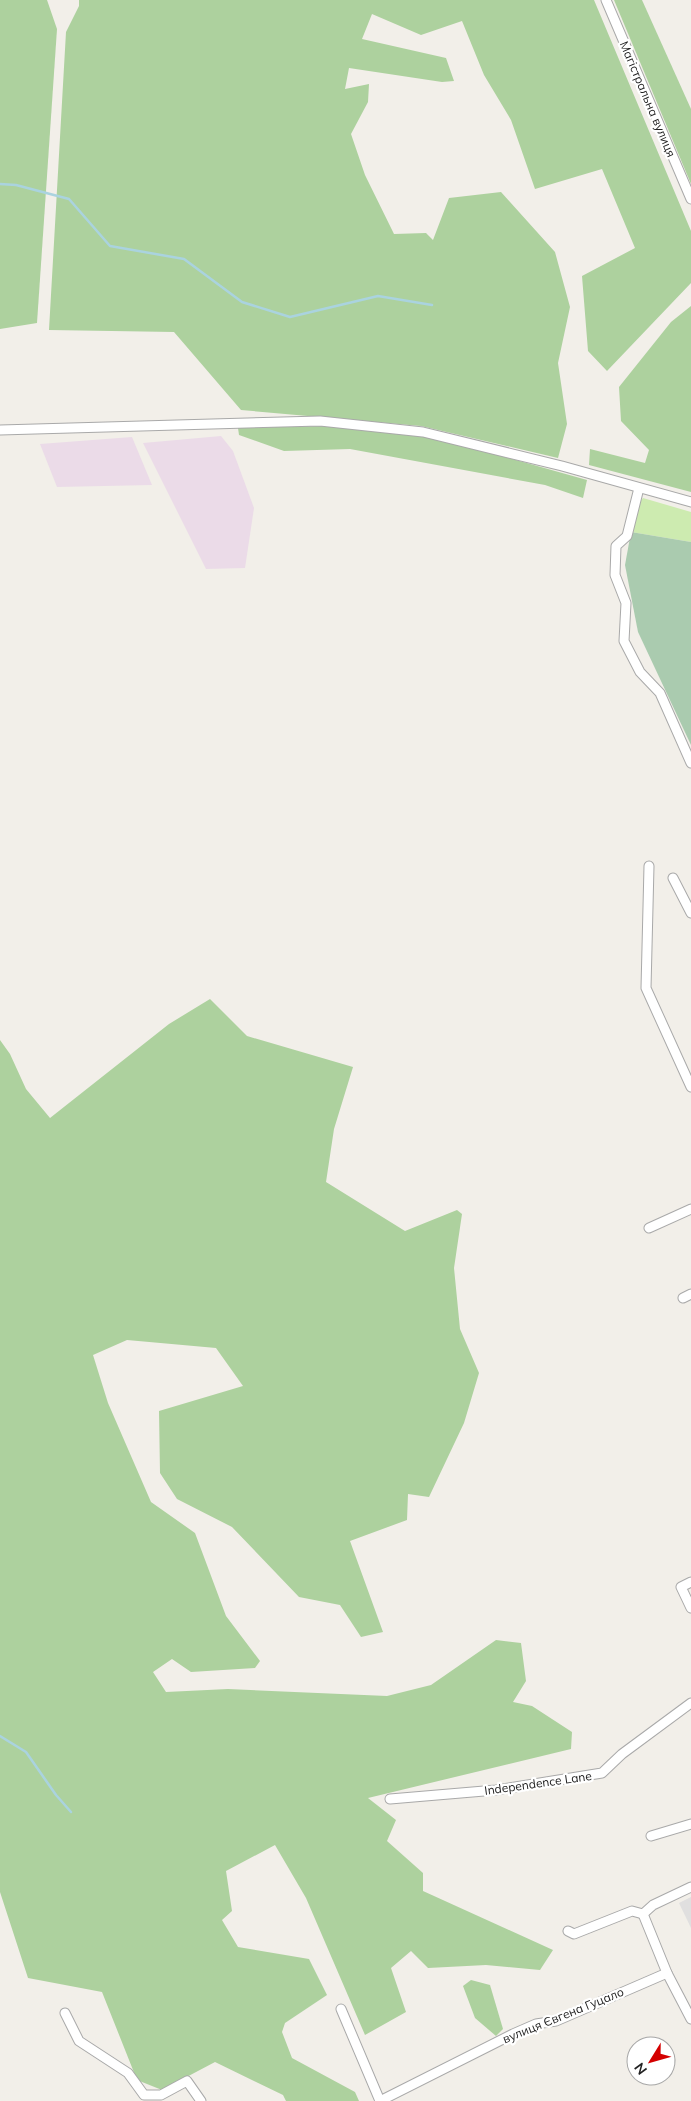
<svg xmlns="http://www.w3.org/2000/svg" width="691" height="2101" font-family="Mulish,sans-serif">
  <rect width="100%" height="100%" fill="#f2efe9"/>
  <polygon fill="#e0dfdf" points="691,1897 691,1928 679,1903"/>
  <g fill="#ebdbe8">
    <polygon points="221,436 233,451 254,508 245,568 206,569 143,443"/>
    <polygon points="132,437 152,485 57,487 40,444"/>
  </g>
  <polygon fill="#cdebb0" points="643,498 691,512 691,542 631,532 637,505"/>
  <g fill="#add19e">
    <polygon points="0,0 47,0 57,29 37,323 0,329"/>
    <polygon points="79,0 594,0 691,231 691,283 607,371 588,351 582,276 635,248 602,169 535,189 511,120 484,75 462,21 421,35 372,14 362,39 446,58 454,81 442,82 349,68 345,89 369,84 368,102 351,134 365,175 394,234 426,233 433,240 449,198 501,192 555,252 570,307 558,363 567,424 558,458 421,426 241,410 174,332 49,330 66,32 79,6"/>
    <polygon points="614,0 642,0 691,109 691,184"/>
    <polygon points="691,306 691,492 589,465 590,449 645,463 649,450 621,421 619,387 671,322"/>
    <polygon points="322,426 423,434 587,480 583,498 545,485 350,449 284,451 239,435 238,428"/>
    <polygon points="210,999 247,1036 353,1067 334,1129 326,1182 405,1231 457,1210 462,1214 454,1268 460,1329 479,1373 464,1423 429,1497 408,1494 407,1520 350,1541 383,1632 361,1637 340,1605 299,1597 232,1527 177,1499 160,1473 159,1411 243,1386 216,1348 127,1340 93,1355 108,1403 151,1502 195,1533 226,1616 260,1661 255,1668 191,1672 172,1659 153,1672 166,1692 228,1689 387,1696 431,1685 496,1640 521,1643 526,1681 513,1702 532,1706 572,1732 571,1749 368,1798 396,1820 387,1841 423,1873 423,1891 553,1950 540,1970 486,1965 428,1968 411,1951 391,1968 406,2012 365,2035 306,1898 275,1845 226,1871 232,1911 222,1920 238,1947 309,1959 327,1995 285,2023 282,2032 292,2058 355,2092 359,2101 286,2101 283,2095 215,2062 162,2090 137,2080 102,1992 28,1978 0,1892 0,1040 10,1054 26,1089 50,1118 169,1024"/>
    <polygon points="471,1980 490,1985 503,2029 496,2036 475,2018 463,1986"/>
  </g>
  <polygon fill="#aacbaf" points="631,532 691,542 691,745 638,632 625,565"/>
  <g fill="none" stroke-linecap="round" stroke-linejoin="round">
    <g stroke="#aad3df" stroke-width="2.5">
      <polyline points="0,184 16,185 69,199 110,246 184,259 242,302 290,317 378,296 432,305"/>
      <polyline points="0,1736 26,1752 56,1795 71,1812"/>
    </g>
    <g stroke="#a9a9a9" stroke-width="11">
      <g id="minor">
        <polyline points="606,0 691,199"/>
        <polyline points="0,430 320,421 423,432 562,466 691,502"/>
        <polyline points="639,488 627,536 616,546 615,575 626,603 624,641 640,672 660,693 691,763"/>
        <polyline points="649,866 646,988 691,1087"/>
        <polyline points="673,878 691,913"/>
        <polyline points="649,1228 691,1209"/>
        <polyline points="683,1298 691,1294"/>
        <polyline points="691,1582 681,1587 691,1608"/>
        <polyline points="390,1799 496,1790 602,1773 622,1754 691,1703"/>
        <polyline points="651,1836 691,1824"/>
        <polyline points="643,1914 667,1973 691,2019"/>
        <polyline points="643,1914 653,1905 691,1887"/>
        <polyline points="568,1931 574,1934 632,1911 643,1914"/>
        <polyline points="341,2009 380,2101"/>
        <polyline points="65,2013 79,2041 128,2073 144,2095 161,2095 187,2081 201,2101"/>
        <polyline points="380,2101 513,2034 536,2024 556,2021 667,1973"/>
      </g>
    </g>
    <use href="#minor" stroke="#fff" stroke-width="9"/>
  </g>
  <g text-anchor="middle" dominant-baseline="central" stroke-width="4.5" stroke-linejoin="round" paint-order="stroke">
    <g font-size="12" fill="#222" stroke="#fff">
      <text transform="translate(648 99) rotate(67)">Магістральна вулиця</text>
      <text transform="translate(538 1783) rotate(-8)">Independence Lane</text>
      <text transform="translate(563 2015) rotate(-22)">вулиця Євгена Гуцало</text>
    </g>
  </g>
  <g transform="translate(651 2061) rotate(233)"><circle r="24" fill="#ffffff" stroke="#a7a7a7"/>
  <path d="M0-4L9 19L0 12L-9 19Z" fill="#d40000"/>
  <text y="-8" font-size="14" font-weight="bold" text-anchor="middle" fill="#222222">N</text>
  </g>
</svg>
